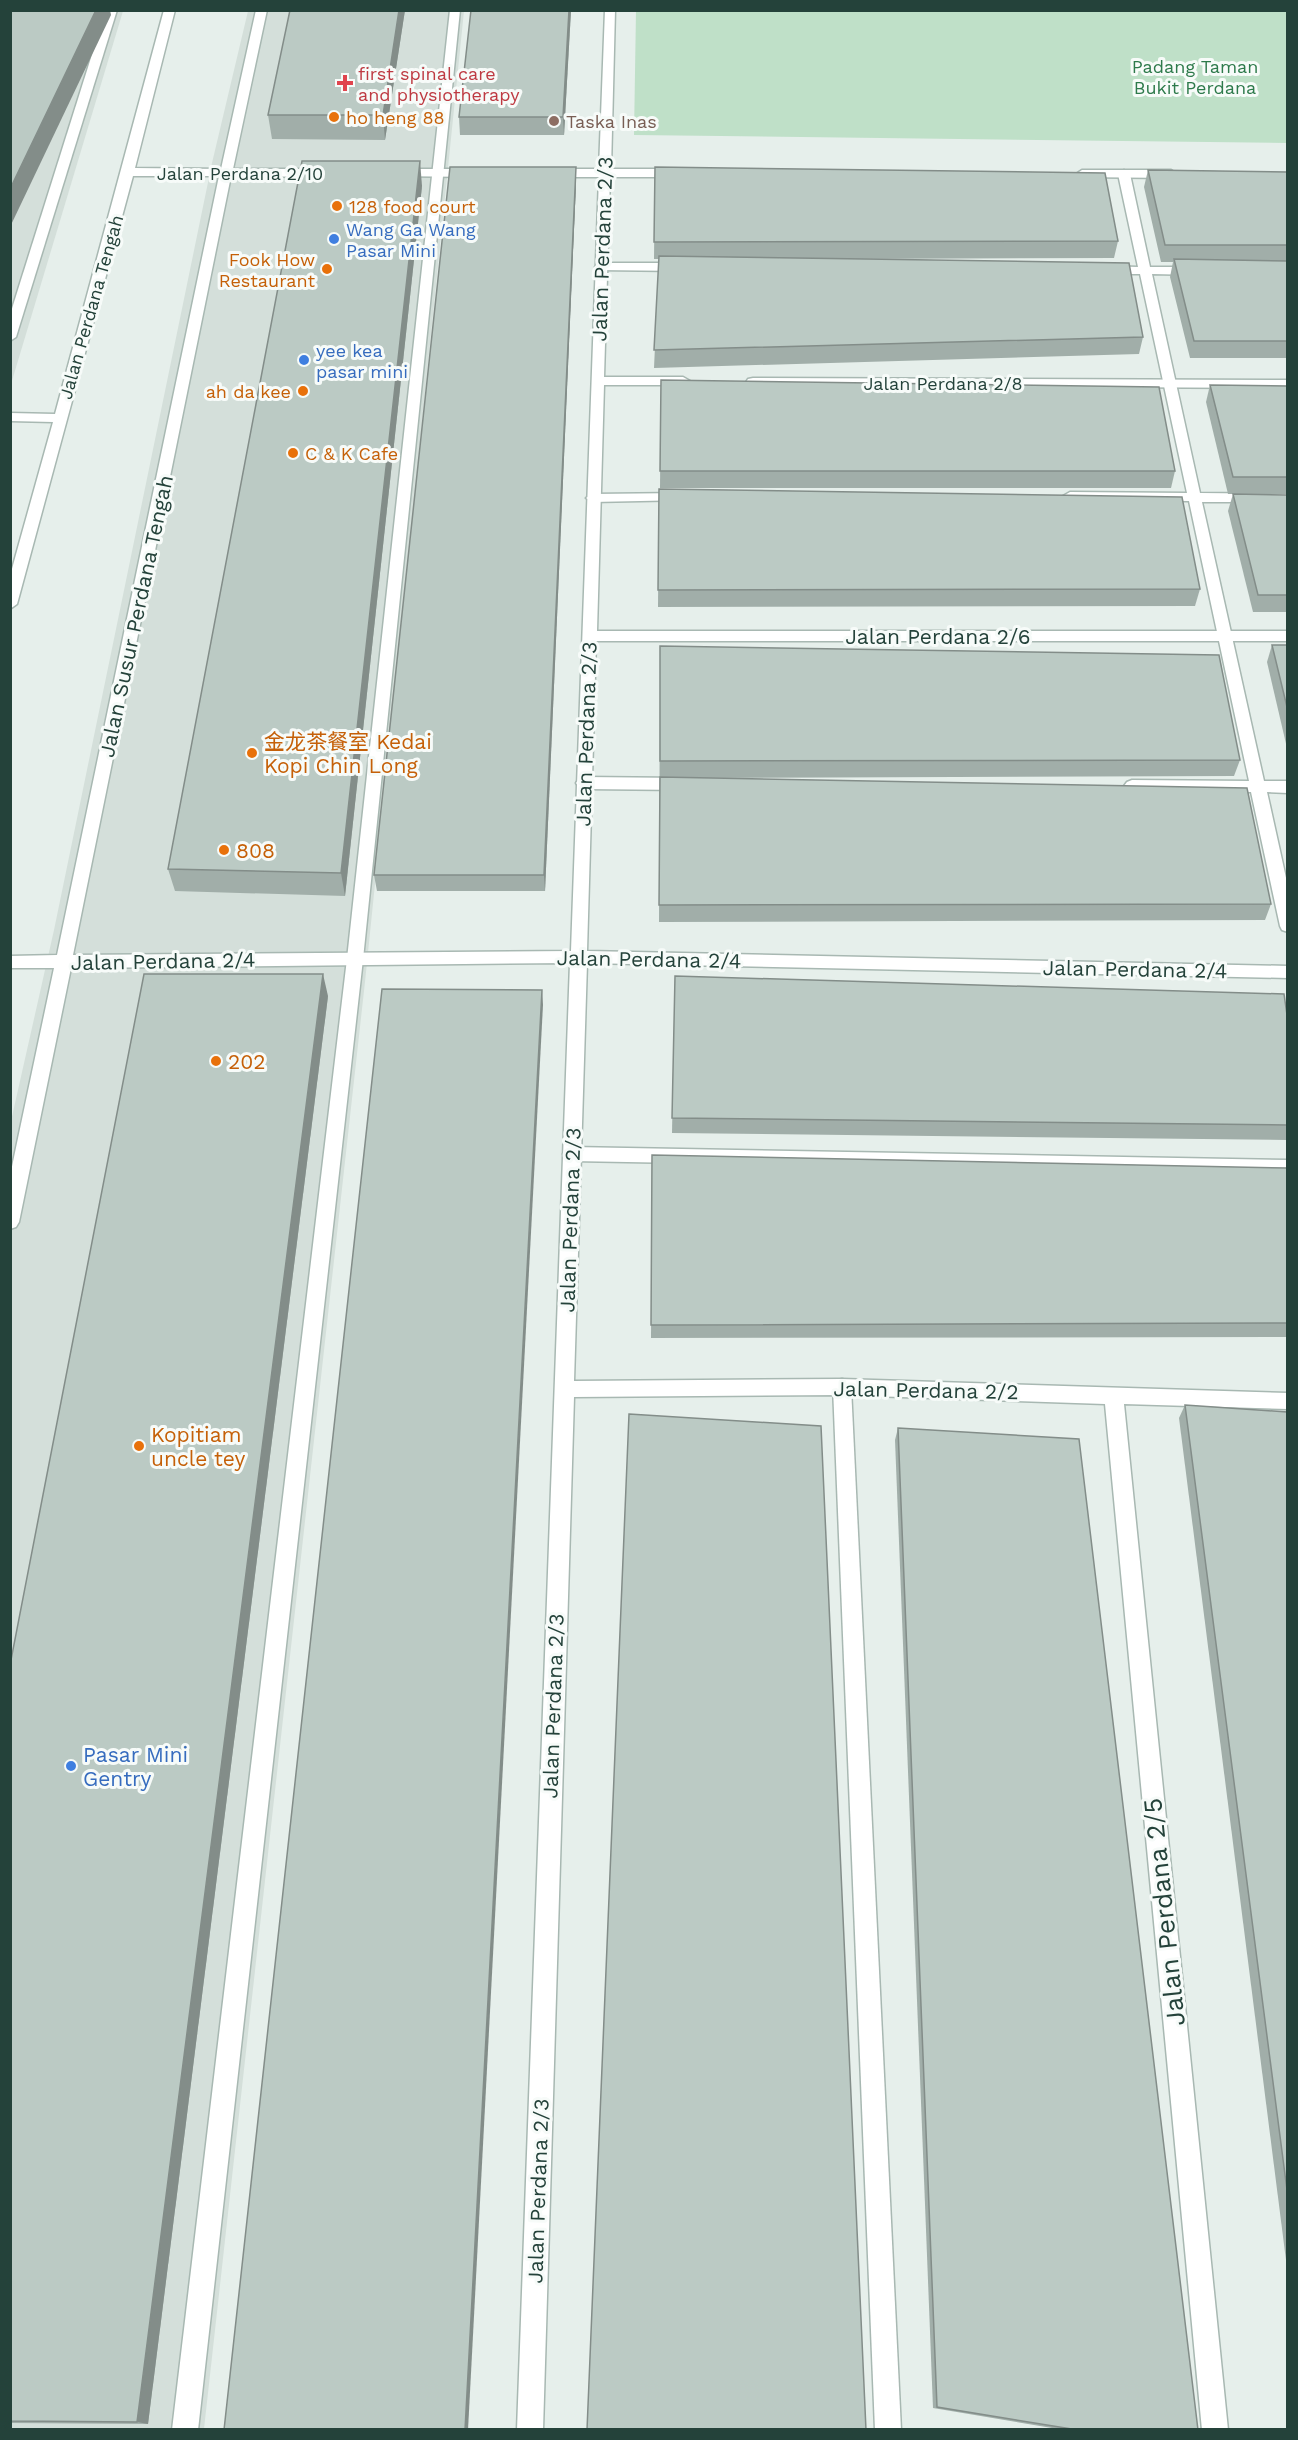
<svg xmlns="http://www.w3.org/2000/svg" width="1298" height="2440" font-family="'Work Sans','Noto Sans SC',sans-serif">
  <rect width="100%" height="100%" fill="#e6efeb"/>
  <g fill="#d4dfda">
    <polygon points="11,11 123,11 11,384"/>
    <polygon points="248,11 464,11 365,982 204,2429 11,2430 11,1121 54,930 212,163"/>
  </g>
  <polygon fill="#bfe0c8" points="636,11 1287,11 1287,143 634,135"/>
  <g fill="none" stroke-linecap="round" stroke-linejoin="round">
    <g stroke="#a8b8b2" stroke-width="3">
      <g id="service">
        <polygon points="450,10 460,10 363,959 198,2430 172,2430 347,959"/>
        <polygon points="1124,170 1130,174 1150,267 1196,267 1202,271 1196,275 1152,274 1200,493 1288,494 1288,502 1202,502 1264,781 1288,781 1288,793 1267,792 1288,887 1288,932 1282,930 1280,926 1251,792 1132,792 1127,790 1124,786 1127,782 1132,780 1249,781 1189,501 1070,500 1063,496 1070,492 1187,493 1140,274 1106,274 1100,270 1106,266 1138,267 1118,174"/>
        <polygon points="601,263 683,263 689,267 683,271 597,270 595,267"/>
        <polygon points="683,493 690,497 688,500 593,502 586,498 593,494"/>
        <polygon points="584,777 684,778 689,780 692,784 689,788 684,790 584,789 579,787 576,783 579,779"/>
        <polygon points="572,1147 1288,1160 1288,1174 572,1161 566,1159 563,1154 566,1149"/>
        <polygon points="842,1379 849,1381 851,1387 901,2430 875,2430 833,1387 835,1381"/>
      </g>
    </g>
    <g stroke="#a8b8b2" stroke-width="3">
      <g id="minor">
        <polygon points="106,10 117,10 16,337 10,341 10,315"/>
        <polygon points="164,10 175,10 135,168 221,169 256,10 267,10 233,169 325,169 331,173 325,177 231,176 73,955 571,951 599,177 551,177 545,173 551,169 599,169 605,10 615,10 611,169 679,169 685,173 679,177 610,177 604,377 683,377 690,381 683,385 604,385 597,631 1288,631 1288,641 596,641 587,951 1288,966 1288,978 587,963 574,1381 842,1379 1288,1393 1288,1409 1124,1404 1228,2430 1202,2430 1105,1404 842,1395 574,1397 543,2430 517,2430 570,963 71,968 19,1222 16,1227 10,1229 10,1176 54,968 10,968 10,956 57,955 219,176 133,176 17,604 10,609 10,576 53,422 10,421 10,413 55,414"/>
        <polygon points="398,169 472,169 478,173 472,177 394,176 392,173"/>
        <polygon points="1082,170 1171,170 1177,174 1171,178 1078,177 1076,174"/>
        <polygon points="753,378 1288,380 1288,388 748,385 746,382 748,379"/>
      </g>
    </g>
    <use href="#service" fill="#fff" fill-rule="evenodd"/>
    <use href="#minor" fill="#fff" fill-rule="evenodd"/>
  </g>
  <g fill="#a1aea9">
    <polygon points="405,10 385,140 272,139 268,115"/>
    <polygon points="571,10 564,135 460,135 459,117"/>
    <polygon points="655,167 1118,241 1114,258 838,259 1143,337 1139,354 654,368 659,259 654,259"/>
    <polygon points="1148,170 1287,172 1287,358 1190,358 1170,277 1173,262 1161,262 1144,187"/>
    <polygon points="576,184 545,891 377,891 374,875"/>
    <polygon points="422,186 345,896 175,891 168,869"/>
    <polygon points="661,380 1175,471 1171,488 660,488"/>
    <polygon points="1210,385 1287,386 1287,494 1228,494 1206,402"/>
    <polygon points="659,489 1200,589 1195,606 658,607"/>
    <polygon points="1233,494 1287,495 1287,612 1253,612 1228,511"/>
    <polygon points="1272,645 1287,645 1287,748 1267,662"/>
    <polygon points="660,646 1240,760 1234,776 682,778 1271,904 1265,920 659,922"/>
    <polygon points="675,976 1287,1015 1287,1140 672,1133"/>
    <polygon points="328,996 148,2424 10,2423 10,1665"/>
    <polygon points="652,1155 1287,1168 1287,1337 651,1338"/>
    <polygon points="1185,1405 1287,1412 1287,2268 1179,1418"/>
    <polygon points="898,1428 1198,2430 1064,2430 933,2408 895,1440"/>
  </g>
  <g fill="#838d89">
    <polygon points="96,10 110,10 111,15 10,227 10,189"/>
    <polygon points="399,10 405,10 385,140 383,115"/>
    <polygon points="569,10 571,10 564,135 563,117"/>
    <polygon points="420,161 422,186 345,896 341,873"/>
    <polygon points="576,167 576,184 545,891 544,875"/>
    <polygon points="323,974 328,996 148,2424 137,2422"/>
    <polygon points="542,990 543,1005 468,2430 465,2430"/>
  </g>
  <g fill="#bbcac4" stroke="#838d89" stroke-width="1.5">
    <polygon points="10,10 96,10 10,189"/>
    <polygon points="290,10 399,10 383,115 268,115"/>
    <polygon points="471,10 569,10 563,117 459,117"/>
    <polygon points="302,161 420,161 341,873 168,869"/>
    <polygon points="450,167 576,167 544,875 374,875"/>
    <polygon points="655,167 1105,173 1118,241 654,242"/>
    <polygon points="1148,170 1287,172 1287,245 1165,245"/>
    <polygon points="659,256 1129,263 1143,337 654,350"/>
    <polygon points="1174,259 1287,261 1287,341 1194,341"/>
    <polygon points="661,380 1159,387 1175,471 660,471"/>
    <polygon points="1210,385 1287,386 1287,477 1233,477"/>
    <polygon points="659,489 1182,497 1200,589 658,590"/>
    <polygon points="1233,494 1287,495 1287,595 1258,595"/>
    <polygon points="1272,645 1287,645 1287,707"/>
    <polygon points="660,646 1219,655 1240,760 660,761"/>
    <polygon points="660,777 1247,788 1271,904 659,905"/>
    <polygon points="144,974 323,974 137,2422 10,2421 10,1665"/>
    <polygon points="675,976 1284,994 1287,1015 1287,1125 672,1118"/>
    <polygon points="382,989 542,990 465,2430 224,2430"/>
    <polygon points="652,1155 1287,1168 1287,1323 651,1325"/>
    <polygon points="1185,1405 1287,1412 1287,2190"/>
    <polygon points="629,1414 821,1426 866,2430 587,2430"/>
    <polygon points="898,1428 1079,1439 1198,2430 1078,2430 937,2407"/>
  </g>
  <path fill="#e0444e" stroke="#f7fbf9" stroke-width="2" d="M342 74h6v6h6v6h-6v6h-6v-6h-6v-6h6z"/>
  <g fill="#e8710a" stroke="#f7fbf9" stroke-width="2">
    <circle cx="334" cy="117" r="6"/>
    <circle cx="337" cy="206" r="6"/>
    <circle cx="327" cy="269" r="6"/>
    <circle cx="303" cy="391" r="6"/>
    <circle cx="293" cy="453" r="6"/>
    <circle cx="252" cy="753" r="6"/>
    <circle cx="224" cy="850" r="6"/>
    <circle cx="216" cy="1061" r="6"/>
    <circle cx="139" cy="1446" r="6"/>
  </g>
  <circle fill="#8d6e63" stroke="#f7fbf9" stroke-width="2" cx="554" cy="121" r="6"/>
  <g fill="#3f7fe0" stroke="#f7fbf9" stroke-width="2">
    <circle cx="334" cy="239" r="6"/>
    <circle cx="304" cy="360" r="6"/>
    <circle cx="71" cy="1766" r="6"/>
  </g>
  <g text-anchor="middle" dominant-baseline="central" stroke-width="6" stroke-linejoin="round" paint-order="stroke">
    <g font-size="18" fill="#2d7a4b" stroke="#f7fbf9">
      <text x="1195" y="66">Padang Taman<tspan x="1195" dy="21">Bukit Perdana</tspan></text>
    </g>
    <g font-size="18" fill="#be3a42" stroke="#f7fbf9" text-anchor="start">
      <text x="358" y="73">first spinal care<tspan x="358" dy="21">and physiotherapy</tspan></text>
    </g>
    <g font-size="18" fill="#c56008" stroke="#f7fbf9" text-anchor="start">
      <text x="346" y="117">ho heng 88</text>
      <text x="349" y="206">128 food court</text>
      <text x="315" y="259" text-anchor="end">Fook How<tspan x="315" dy="21">Restaurant</tspan></text>
      <text x="291" y="391" text-anchor="end">ah da kee</text>
      <text x="305" y="453">C &amp; K Cafe</text>
    </g>
    <g font-size="18" fill="#785e54" stroke="#f7fbf9" text-anchor="start">
      <text x="566" y="121">Taska Inas</text>
    </g>
    <g font-size="18" fill="#24423a" stroke="#f7fbf9">
      <text x="240" y="173">Jalan Perdana 2/10</text>
      <text transform="translate(91 307) rotate(-74)">Jalan Perdana Tengah</text>
      <text x="943" y="383">Jalan Perdana 2/8</text>
    </g>
    <g font-size="18" fill="#366cbe" stroke="#f7fbf9" text-anchor="start">
      <text x="346" y="229">Wang Ga Wang<tspan x="346" dy="21">Pasar Mini</tspan></text>
      <text x="316" y="350">yee kea<tspan x="316" dy="21">pasar mini</tspan></text>
    </g>
    <g font-size="21" fill="#24423a" stroke="#f7fbf9">
      <text transform="translate(602 249) rotate(-88)">Jalan Perdana 2/3</text>
      <text transform="translate(136 616) rotate(-78)">Jalan Susur Perdana Tengah</text>
      <text x="938" y="636">Jalan Perdana 2/6</text>
      <text transform="translate(586 734) rotate(-88)">Jalan Perdana 2/3</text>
      <text transform="translate(649 959) rotate(1)">Jalan Perdana 2/4</text>
      <text transform="translate(163 961) rotate(-1)">Jalan Perdana 2/4</text>
      <text transform="translate(1135 969) rotate(1)">Jalan Perdana 2/4</text>
      <text transform="translate(570 1220) rotate(-88)">Jalan Perdana 2/3</text>
      <text transform="translate(926 1390) rotate(1)">Jalan Perdana 2/2</text>
      <text transform="translate(553 1706) rotate(-88)">Jalan Perdana 2/3</text>
      <text transform="translate(538 2191) rotate(-88)">Jalan Perdana 2/3</text>
    </g>
    <g font-size="21" fill="#c56008" stroke="#f7fbf9" text-anchor="start">
      <text x="264" y="741">金龙茶餐室 Kedai<tspan x="264" dy="24">Kopi Chin Long</tspan></text>
      <text x="236" y="850">808</text>
      <text x="228" y="1061">202</text>
      <text x="151" y="1434">Kopitiam<tspan x="151" dy="24">uncle tey</tspan></text>
    </g>
    <g font-size="21" fill="#366cbe" stroke="#f7fbf9" text-anchor="start">
      <text x="83" y="1754">Pasar Mini<tspan x="83" dy="24">Gentry</tspan></text>
    </g>
    <g font-size="26" fill="#24423a" stroke="#f7fbf9">
      <text transform="translate(1164 1912) rotate(-96)">Jalan Perdana 2/5</text>
    </g>
  </g>
  <rect width="1298" height="2440" fill="none" stroke="#24423a" stroke-width="24"/>
</svg>
